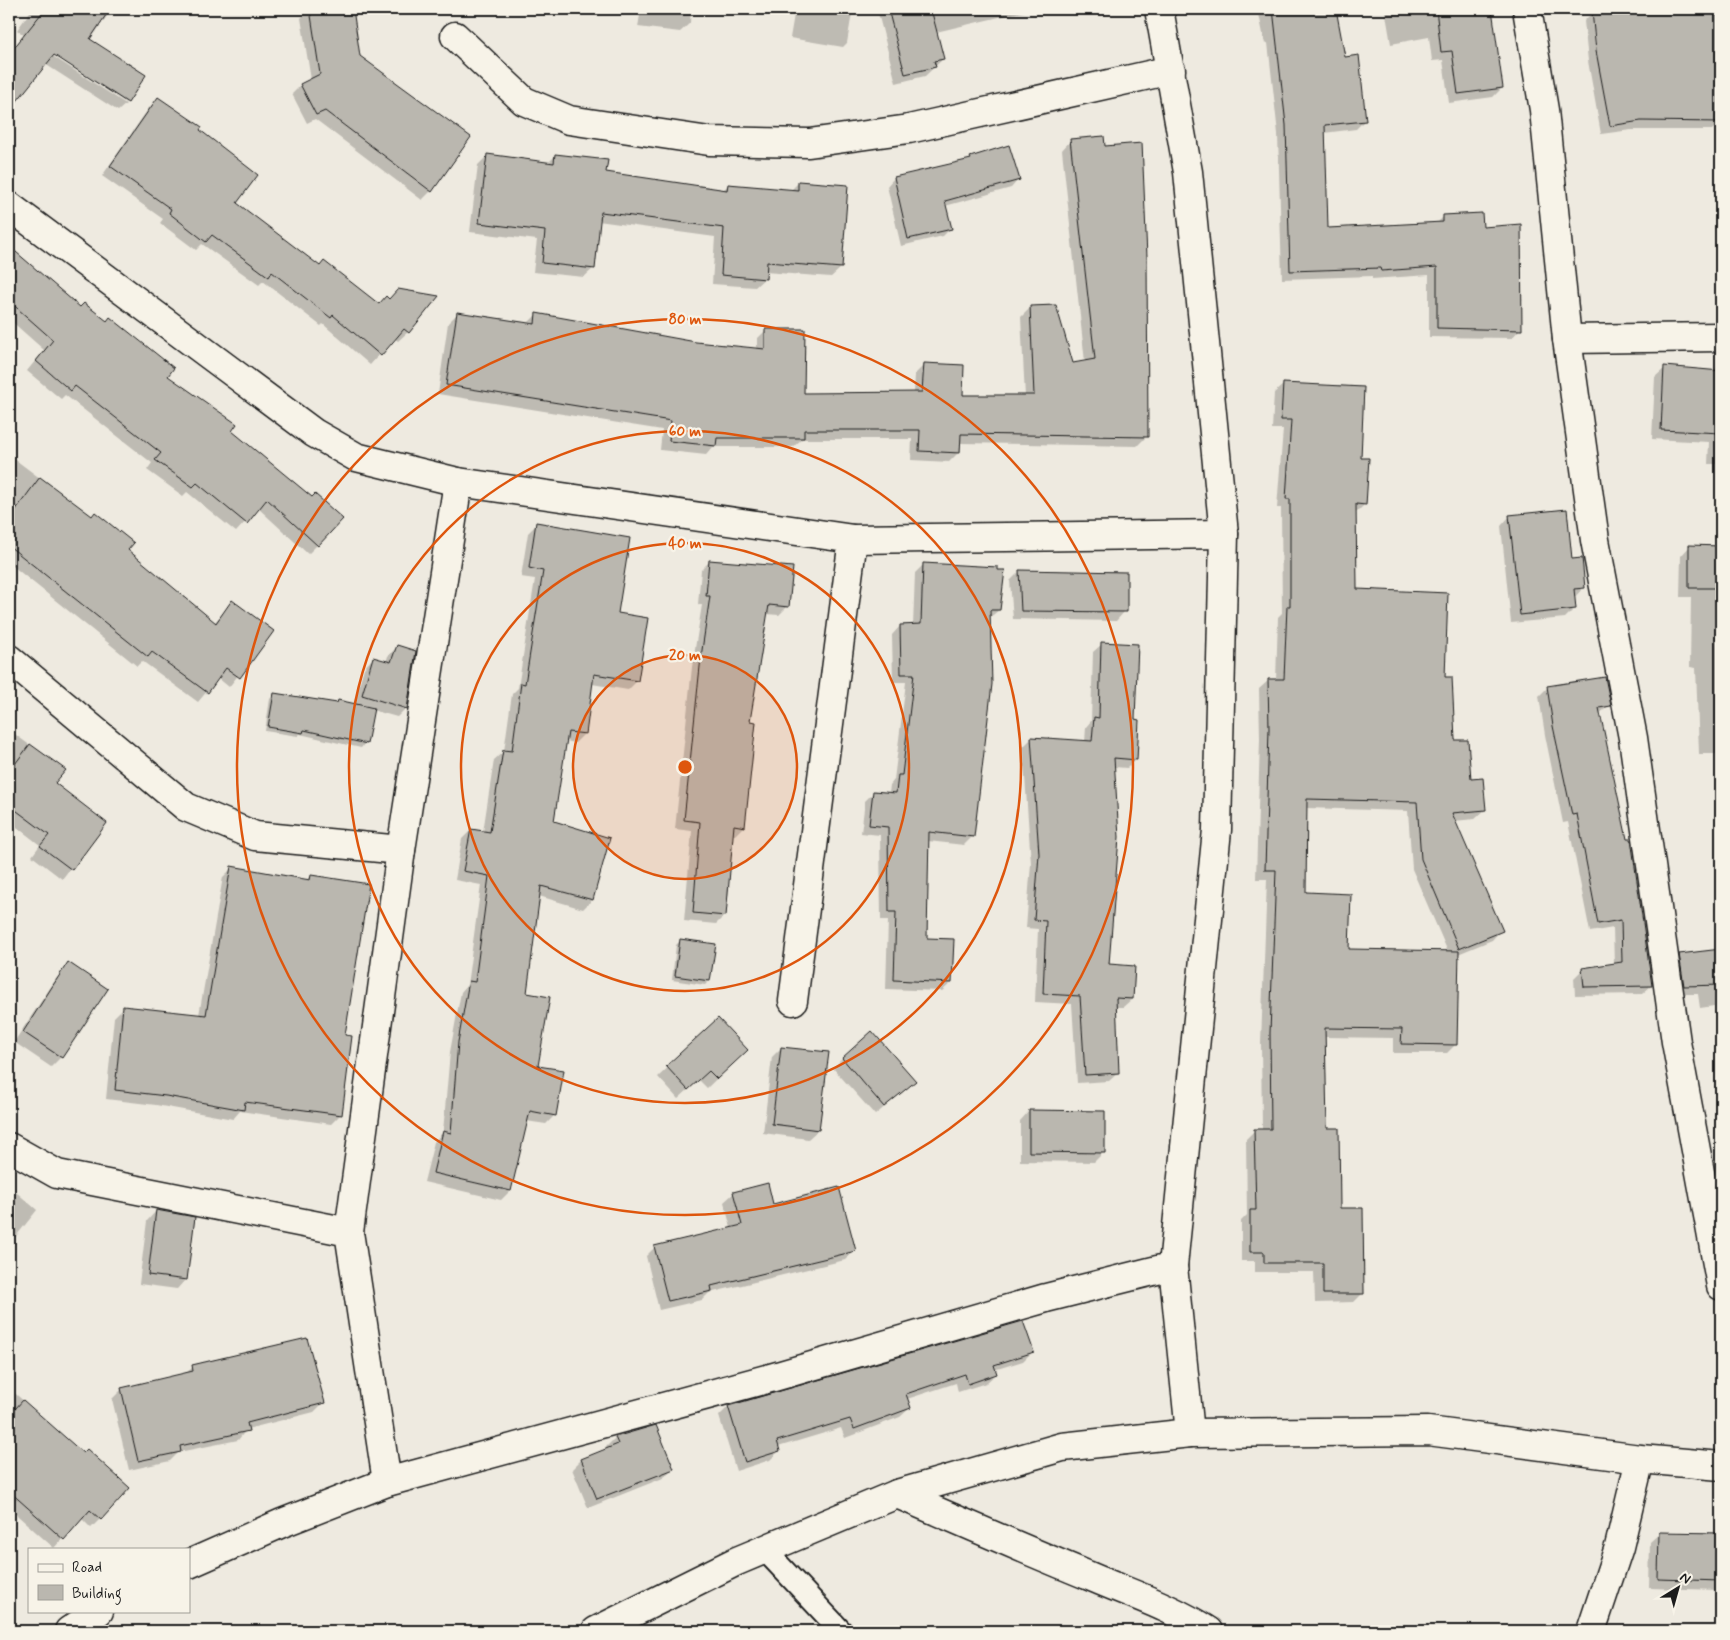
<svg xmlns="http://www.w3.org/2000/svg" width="1730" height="1640" font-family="Mynerve,sans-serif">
  <rect width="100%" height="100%" fill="#eeeae0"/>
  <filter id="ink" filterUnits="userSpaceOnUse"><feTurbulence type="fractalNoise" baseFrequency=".02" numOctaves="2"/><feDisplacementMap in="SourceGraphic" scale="10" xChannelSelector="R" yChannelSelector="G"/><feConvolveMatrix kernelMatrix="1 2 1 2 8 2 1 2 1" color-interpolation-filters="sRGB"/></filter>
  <g filter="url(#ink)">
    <g fill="#0003" fill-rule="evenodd">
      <polygon points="32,9 112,9 90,40 144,76 126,103 49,51 48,53 126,104 118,111 45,64 11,104 9,102 9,54 24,35 17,30"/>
      <polygon points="310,9 351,9 359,56 431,191 422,200 315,119 307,123 292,94 301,85 311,80 301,18"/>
      <polygon points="641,9 691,9 690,23 680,32 638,27"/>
      <polygon points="795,9 826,9 852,13 847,43 843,47 790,38"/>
      <polygon points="877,9 1034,9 936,32 943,59 925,76 896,83"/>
      <polygon points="1258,9 1335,9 1344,58 1365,120 1356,129 1324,133 1327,229 1437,223 1444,216 1482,228 1520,329 1512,338 1429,337 1429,275 1372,279 1372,276 1282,279 1278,134 1268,43 1265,44"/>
      <polygon points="1385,9 1491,9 1502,88 1493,97 1449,103 1443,60 1432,61 1429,37 1391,44"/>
      <polygon points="1633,9 1721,9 1721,121 1712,130 1631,130 1601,134 1588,61 1584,21 1593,12"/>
      <polygon points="158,99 198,131 235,203 320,267 379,306 388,300 437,297 408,332 398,341 394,338 370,365 323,324 321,326 263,281 259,285 202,244 196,250 160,223 163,219 102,176 149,108"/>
      <polygon points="1071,140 1146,437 1137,446 959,443 958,453 949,462 911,460 912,439 802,439 793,447 713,447 706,455 660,450 662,430 438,394 448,323 458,313 527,324 536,315 696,343 757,350 757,339 766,330 803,394 914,393 915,374 924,365 961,396 1025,397 1021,317 1031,307 1073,364 1085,362 1062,150"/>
      <polygon points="487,156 548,163 555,156 605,173 723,190 728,185 791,190 799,182 841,268 831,277 765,272 765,278 755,287 712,284 715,237 598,221 594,268 584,277 533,272 537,240 470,232 478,165"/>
      <polygon points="971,158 1018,180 1011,188 945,206 950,229 943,236 901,246 887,186 894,178 968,161"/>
      <polygon points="16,254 230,432 317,545 308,554 258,508 236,532 187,492 183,496 147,470 152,463 65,395 61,399 27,371 44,350 9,319 9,261"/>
      <polygon points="1719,365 1721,365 1721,464 1708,464 1709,442 1652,439 1655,377 1665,368 1713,371"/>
      <path d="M1284 384 1360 459 1365 504 1355 514V591L1444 679 1454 742 1485 810 1475 819 1454 821 1501 930 1492 940 1458 954 1456 1044 1447 1053H1393V1038L1324 1037 1326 1130 1339 1210 1363 1293 1354 1302 1315 1303 1314 1272H1255V1261H1241V1221L1247 1215 1246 1139 1255 1130H1262L1261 1043 1267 879H1256L1260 739 1259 689 1269 680H1276L1278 617 1282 613 1281 508H1277L1283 429H1272L1274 393ZM1306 808 1408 811 1412 869 1448 952 1348 950 1305 893Z"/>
      <polygon points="9,455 92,517 126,550 214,623 233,602 272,631 229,687 218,678 198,702 142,661 137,666 9,563"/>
      <polygon points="1510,516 1571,560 1583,588 1574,598 1575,608 1565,618 1511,623 1501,526"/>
      <polygon points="537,524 617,614 647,620 637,681 628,690 592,684 584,734 575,743 566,741 553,822 609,838 592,900 583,909 539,896 526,994 536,1067 555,1115 546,1124 526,1121 510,1191 501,1200 424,1182 434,1142 443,1132 450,1052 461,992 467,985 481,885 455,880 462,839 471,830 483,832 494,760 504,751 512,694 518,688 535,579 521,577 528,533"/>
      <polygon points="1690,546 1721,547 1721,754 1699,754 1696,668 1690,667 1691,597 1680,597 1681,556"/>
      <polygon points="710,561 788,606 779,615 766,614 748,723 744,826 735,835 732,835 725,915 716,924 684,921 692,831 675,829 692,667 702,605 698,604 701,570"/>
      <polygon points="924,564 999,610 989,618 972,837 964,845 928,841 926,939 951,983 942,991 886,989 888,920 881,920 880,835 861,833 865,801 874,792 889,794 890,785 894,780 906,682 893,682 892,635 900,626 913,626 915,573"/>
      <polygon points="1019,572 1126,573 1125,611 1116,621 1013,619 1010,581"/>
      <polygon points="1102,644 1134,721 1136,759 1127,768 1114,767 1107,965 1132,999 1123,1007 1115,1007 1118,1073 1109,1081 1077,1083 1072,1004 1035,1002 1038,929 1026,928 1031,863 1023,747 1031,739 1085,742 1086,727 1091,721 1093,652"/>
      <polygon points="397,647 406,708 397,717 372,710 365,743 361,748 300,734 298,736 265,731 270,699 274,694 353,705 364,668 373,658 386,662 388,656"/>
      <polygon points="1548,687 1610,705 1599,714 1651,986 1642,994 1575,995 1574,978 1583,969 1614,965 1613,928 1590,932 1568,822 1563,823 1545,735 1539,696"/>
      <polygon points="9,730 64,770 54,784 106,823 62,879 32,856 40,845 9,821"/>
      <polygon points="232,868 306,881 311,876 343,1036 351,1037 340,1115 331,1124 240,1111 233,1119 156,1105 106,1099 114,1017 123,1008 199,1015 223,877"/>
      <polygon points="681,940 709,981 705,985 672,980 676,945"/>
      <polygon points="9,944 13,947 9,954"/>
      <polygon points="1721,951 1721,1005 1700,1008 1698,994 1675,994 1671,965 1680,956"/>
      <polygon points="65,969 106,989 61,1057 51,1067 14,1042 56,979"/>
      <polygon points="718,1020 737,1059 707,1088 699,1080 678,1099 658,1077"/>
      <polygon points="781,1048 818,1130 808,1139 763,1133 772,1057"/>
      <polygon points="843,1058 905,1090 875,1115 833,1068"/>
      <polygon points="1029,1111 1104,1152 1094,1162 1020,1161 1020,1121"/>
      <polygon points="9,1186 37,1210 9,1245"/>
      <polygon points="734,1193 772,1205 855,1250 845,1260 709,1293 702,1300 659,1310 646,1256 655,1247 731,1228 724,1202"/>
      <polygon points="156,1211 186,1279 177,1289 139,1284 147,1221"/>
      <polygon points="1022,1323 1032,1352 1023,1361 994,1370 996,1374 986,1383 958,1392 956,1383 907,1399 910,1408 900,1417 845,1438 841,1428 778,1447 779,1451 770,1460 736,1471 719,1416 728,1407"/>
      <polygon points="193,1367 324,1402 314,1412 247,1429 238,1440 179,1452 170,1461 129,1470 112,1399 121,1390 185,1374"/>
      <polygon points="9,1388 83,1454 100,1519 91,1528 81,1518 54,1548 9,1508"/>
      <polygon points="655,1427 672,1469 663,1478 588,1508 572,1469 581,1460 607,1449 606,1447 615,1438"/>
      <polygon points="1660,1533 1721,1535 1721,1590 1649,1588 1650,1542"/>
    </g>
    <g fill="#bab7af" stroke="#1c1c1c">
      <polygon points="45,9 110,9 90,39 146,75 128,103 54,55 9,111 9,54"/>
      <polygon points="310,9 353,9 360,56 471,137 432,192 325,111 316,115 300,84 320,74"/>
      <polygon points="888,9 931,9 944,59 934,61 936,67 905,74"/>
      <polygon points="1273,9 1336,9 1345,57 1359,55 1366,121 1325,125 1328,228 1443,222 1443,215 1482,213 1483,227 1521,224 1522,330 1437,328 1437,267 1381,271 1380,268 1290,271 1286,125"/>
      <polygon points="1436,9 1492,9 1503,88 1458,94 1452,51 1441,52"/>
      <polygon points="1618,9 1721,9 1721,122 1641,121 1610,126 1596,51 1592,11"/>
      <polygon points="158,97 202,127 200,130 258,175 237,203 320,266 324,261 379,304 386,296 389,299 398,289 439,296 409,333 404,329 381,356 333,315 331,318 272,272 269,277 212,235 206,242 169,213 171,209 110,166"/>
      <polygon points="1104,136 1105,146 1142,143 1147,257 1148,437 961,434 960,453 919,451 920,430 804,430 804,438 717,438 716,446 669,441 671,421 446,385 457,312 535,324 536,313 696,342 765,349 765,329 805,329 804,393 922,392 924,363 964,365 963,395 1034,395 1030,306 1056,305 1073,363 1095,359 1070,139"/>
      <polygon points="1009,145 1020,180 945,201 952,229 908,239 894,177 971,159 970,157"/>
      <polygon points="487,154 554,163 555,154 608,160 606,172 727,190 728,184 798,190 798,181 848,185 842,268 767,262 766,279 721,275 724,228 601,212 595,269 542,263 545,231 479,223"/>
      <polygon points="9,246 80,307 84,303 107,321 110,317 174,368 168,376 237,424 232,431 312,497 315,494 343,519 318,546 267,499 247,524 197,483 193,487 155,460 161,453 75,386 71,391 36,361 53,340 9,301"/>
      <polygon points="1664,366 1721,371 1721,433 1661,430"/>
      <polygon points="1283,383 1364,387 1361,458 1369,458 1366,505 1356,504 1357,589 1448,593 1445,677 1452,677 1455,740 1468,740 1471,779 1483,778 1486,810 1452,813 1503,931 1459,949 1421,859 1417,802 1307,799 1306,892 1351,894 1349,949 1459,951 1457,1045 1401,1044 1402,1029 1325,1028 1327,1128 1339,1128 1340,1208 1363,1208 1364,1294 1323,1294 1323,1263 1264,1263 1264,1252 1250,1252 1250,1210 1256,1210 1254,1129 1271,1129 1270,1033 1276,870 1265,870 1269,729 1268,679 1284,679 1287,606 1290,606 1290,499 1286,499 1291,420 1281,420"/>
      <polygon points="40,477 92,516 95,512 134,543 128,550 216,623 232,600 274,631 240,678 226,668 208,693 152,652 148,657 9,546 9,519"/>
      <polygon points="1567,509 1572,559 1582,558 1585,588 1574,589 1576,609 1520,615 1509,515"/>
      <polygon points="536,522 630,538 618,613 648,618 638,681 594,674 586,734 568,732 554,821 610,838 593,900 541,886 527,993 550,997 538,1066 564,1070 556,1116 530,1111 511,1191 433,1173 443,1131 451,1133 458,1042 469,981 475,982 489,876 463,871 471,829 490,832 503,750 512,751 521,683 525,684 543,571 529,568"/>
      <polygon points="1689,545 1721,546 1721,588 1689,588"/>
      <polygon points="709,560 793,567 789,607 769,605 750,721 756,722 745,827 734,825 726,916 693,913 700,822 684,820 701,657 710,596 706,596"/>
      <polygon points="923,563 998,567 998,570 1005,570 1000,610 990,610 992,684 974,837 929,832 927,938 954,939 952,983 894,980 896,912 889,912 888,827 869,825 873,791 896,793 898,775 902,775 914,674 901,674 900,625 921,624"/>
      <polygon points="1019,570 1127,572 1127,612 1021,611"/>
      <polygon points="1101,642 1138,644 1135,719 1139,720 1137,760 1114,758 1119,837 1109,964 1135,966 1133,999 1116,998 1119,1073 1085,1075 1080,996 1043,994 1046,921 1034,920 1039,854 1031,737 1092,741 1094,717 1099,718"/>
      <polygon points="397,645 416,651 407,709 362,695 373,657 391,662"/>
      <polygon points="1605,677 1611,706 1599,708 1627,839 1631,839 1652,986 1584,987 1582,968 1622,962 1621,920 1598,924 1577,814 1572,815 1553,726 1547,686"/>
      <polygon points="274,693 337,703 338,700 374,708 367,744 304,730 303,733 268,727"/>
      <polygon points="30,744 66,770 55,783 107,823 72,870 40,846 49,835 9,805 9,772"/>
      <polygon points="231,866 310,880 311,875 369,884 345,1035 352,1036 342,1115 245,1102 244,1110 166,1096 115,1090 123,1006 206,1015"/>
      <polygon points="680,939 716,944 710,981 675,976"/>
      <polygon points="1721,949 1721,985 1684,986 1679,954"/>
      <polygon points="68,962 108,989 62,1058 23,1032"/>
      <polygon points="718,1018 748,1050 717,1079 709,1071 688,1090 666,1066"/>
      <polygon points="872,1031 916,1081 884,1107 842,1058"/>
      <polygon points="781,1047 829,1052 819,1130 772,1124"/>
      <polygon points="1029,1110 1105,1111 1105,1153 1029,1152"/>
      <polygon points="768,1183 773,1204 839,1187 856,1251 711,1286 712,1291 668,1301 654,1246 742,1225 733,1192"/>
      <polygon points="156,1210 195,1217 187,1280 148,1275"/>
      <polygon points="1023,1321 1034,1352 994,1365 997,1374 968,1384 965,1374 906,1394 911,1408 854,1429 850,1419 777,1441 780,1451 745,1462 728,1406"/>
      <polygon points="307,1338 325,1403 247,1423 249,1431 180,1446 181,1452 138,1461 121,1388 193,1371 192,1365"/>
      <polygon points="23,1400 83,1453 87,1449 130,1488 101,1520 90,1510 64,1540 9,1491 9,1416"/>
      <polygon points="656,1425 674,1469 597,1499 581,1459 618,1444 615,1437"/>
      <polygon points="1659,1532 1721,1533 1721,1581 1658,1579"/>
    </g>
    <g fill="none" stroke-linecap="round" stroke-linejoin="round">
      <g stroke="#1c1c1c" stroke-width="25">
        <polyline id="lane" points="764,1549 841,1631"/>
      </g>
      <g stroke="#1c1c1c" stroke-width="31">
        <g id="street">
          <polyline points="1527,9 1544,110 1567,339 1595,540 1633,738 1676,1042 1721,1286"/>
          <polyline points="455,36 524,101 569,120 709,141 809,143 909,129 1171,70"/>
          <polyline points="9,206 314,433 356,457 458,482"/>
          <polyline points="1567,339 1721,337"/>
          <polyline points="9,659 186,807 255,836 401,850"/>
          <polyline points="793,1001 853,539"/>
          <polyline points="9,1147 57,1174 349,1232 387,1482"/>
          <polyline points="349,1232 401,850 458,482 853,539 1224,534"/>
          <polyline points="1173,1266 1190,1433"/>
          <path d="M897 1494C960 1521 1023 1549 1087 1575 1128 1593 1170 1606 1208 1631"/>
          <polyline points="189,1564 282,1523 387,1482 774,1377 1046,1298 1173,1266 1217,830 1224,534 1188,172 1159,9"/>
          <polyline points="69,1631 99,1611"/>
          <polyline points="596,1631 737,1561 897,1494 1062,1447 1190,1433 1428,1431 1640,1459 1721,1466"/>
          <polyline points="1591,1631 1619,1547 1640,1459"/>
        </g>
      </g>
      <use href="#lane" stroke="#f7f3e8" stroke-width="21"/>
      <use href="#street" stroke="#f7f3e8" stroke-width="28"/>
    </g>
  </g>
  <circle cx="685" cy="767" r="112" fill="#de560d" fill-opacity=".12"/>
  <g fill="none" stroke="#de560d" stroke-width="2.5">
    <circle cx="685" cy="767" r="112"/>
    <circle cx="685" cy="767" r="224"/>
    <circle cx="685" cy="767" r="336"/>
    <circle cx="685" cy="767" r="448"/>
  </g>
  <circle cx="685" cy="767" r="8" fill="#de560d" stroke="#f7f3e8" stroke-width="2.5"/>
  <g font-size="15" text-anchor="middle" font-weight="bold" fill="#de560d" stroke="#f7f3e8" stroke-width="4.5" stroke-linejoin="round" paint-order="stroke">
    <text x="685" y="324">80 m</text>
    <text x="685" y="436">60 m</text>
    <text x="685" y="548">40 m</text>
    <text x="685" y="660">20 m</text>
  </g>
  <rect width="1730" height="1640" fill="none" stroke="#f7f3e8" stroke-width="30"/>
  <rect x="15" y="15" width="1700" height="1610" fill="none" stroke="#1c1c1c" stroke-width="2" filter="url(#ink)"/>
  <rect x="28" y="1548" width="162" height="65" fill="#f7f3e8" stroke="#9f9d96"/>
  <rect x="38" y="1564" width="25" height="8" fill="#f7f3e8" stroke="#9f9d96"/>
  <text x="72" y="1572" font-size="15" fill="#1c1c1c">Road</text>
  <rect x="38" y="1585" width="25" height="15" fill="#bab7af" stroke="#9f9d96"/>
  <text x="72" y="1598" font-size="15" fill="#1c1c1c">Building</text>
  <g transform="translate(1678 1588) rotate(37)" stroke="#f7f3e8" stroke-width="4" paint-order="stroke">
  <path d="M0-4L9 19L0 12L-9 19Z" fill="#1c1c1c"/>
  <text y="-8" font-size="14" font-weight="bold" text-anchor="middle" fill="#1c1c1c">N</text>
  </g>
</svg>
